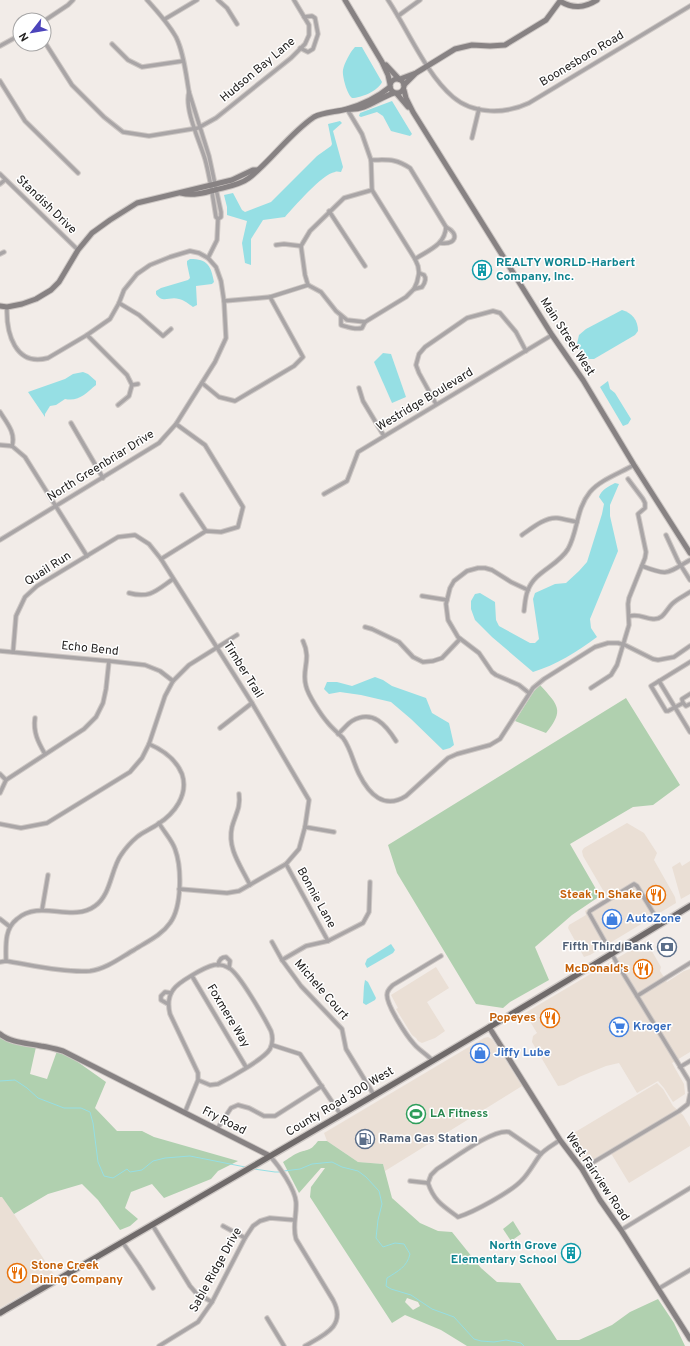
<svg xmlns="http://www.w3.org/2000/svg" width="690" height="1346" font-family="Overpass,sans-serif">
  <rect width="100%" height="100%" fill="#f2ece8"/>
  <g fill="#eadfd5">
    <polygon points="627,823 644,833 657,853 654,860 675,897 676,903 590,955 584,957 568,928 569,925 586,915 585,911 607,897 583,856 582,851 584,848"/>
    <polygon points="690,861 690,894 681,899 672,867 680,862 682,866"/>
    <polygon points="646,941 661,967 660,971 667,982 684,971 690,969 690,1052 672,1063 684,1084 685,1094 673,1102 664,1088 658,1081 637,1093 619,1063 606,1066 579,1077 564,1085 558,1086 532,1042 533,1036 537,1033 525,1013"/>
    <polygon points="436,967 449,988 427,1002 445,1031 435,1038 422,1043 418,1041 416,1038 412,1035 396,1009 398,1008 391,995"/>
    <polygon points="488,1037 492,1039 522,1086 385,1171 383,1164 358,1162 327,1141 324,1133 484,1038"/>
    <polygon points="657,1083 663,1089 673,1106 683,1115 690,1127 690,1146 629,1183 609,1150 588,1162 586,1159 582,1161 567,1137"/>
    <polygon points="2,1196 55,1276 0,1308 0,1197"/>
  </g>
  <g fill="#b0d0af" fill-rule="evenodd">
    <path d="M540 685C558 705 565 710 546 733L515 721 534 691Z"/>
    <polygon points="626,698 680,785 653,805 633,807 570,844 600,896 572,915 535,947 549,980 510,1002 503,1008 476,1004 397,873 388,845"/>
    <polygon points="0,1034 36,1047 30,1074 47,1079 57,1051 75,1060 106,1082 95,1108 117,1131 142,1131 154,1137 238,1161 218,1171 211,1179 164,1198 152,1184 131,1192 125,1208 138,1219 130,1226 120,1230 98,1200 82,1184 48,1194 14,1214 2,1197 0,1197"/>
    <path d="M318 1141H327L358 1162 383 1164 392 1198 420 1223 438 1231 452 1232 481 1268 497 1282 520 1283 557 1340H579L612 1325 630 1312 658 1299 674 1323 685 1346H467L441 1330 405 1315 392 1323 310 1197 311 1187 325 1168H321L299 1193 283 1162C288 1159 294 1154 300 1152 310 1149 311 1150 318 1141ZM407 1298 418 1302 420 1306 413 1310 405 1302Z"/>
    <polygon points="513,1221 521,1234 511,1241 503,1229"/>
  </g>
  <g fill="#96dfe4">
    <path d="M355 47H362L363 49 382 82C378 91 361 98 352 98 347 94 342 76 343 70 344 64 350 52 355 47Z"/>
    <polygon points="392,101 412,134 410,136 391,131 383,116 377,112 361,117 359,116 360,113"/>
    <path d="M340 121 342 123 333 131 343 167 341 172C339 172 337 171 335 172 322 174 294 207 285 217L263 220 251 239V265L245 263 242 243 247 221 227 215V207L224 195 233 193 242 210 245 212 271 202 317 156 331 146 332 144 328 124Z"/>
    <path d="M190 259C208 259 211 266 214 282L212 284 196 286 197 305 193 307C189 304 184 300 179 299 169 296 163 304 156 294V291L161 288 188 280 190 278 187 264V261Z"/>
    <path d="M622 310C632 313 638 320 638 331L635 335 594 359H585L577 344 579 335 586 329Z"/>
    <polygon points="383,353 391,354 406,397 392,403 374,362"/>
    <path d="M83 372 88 374 96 381V385C86 393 79 402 65 399L56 405 50 406 45 414V417L28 392 65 379 73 374Z"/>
    <polygon points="608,381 610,389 615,393 631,419 628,424 623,426 600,387"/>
    <path d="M615 483 619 484 610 505V516L618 551 590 619 591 628 597 637C577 652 556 665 533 672L492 637 475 620 471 609V601L475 594 480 593 495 602 496 620 499 626 530 643H535L539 639 533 599 535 593 555 584 566 583 579 571 587 562 602 514 604 504 599 497C601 490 609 486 615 483Z"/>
    <polygon points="375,677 383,680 392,686 426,698 432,713 449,723 454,745 450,748 443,750 411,719 391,702 361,695 340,692 329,694 324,689 327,682 337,682 352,686"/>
    <polygon points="391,944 395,950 393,953 367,968 365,964 367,959"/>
    <polygon points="365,980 368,982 376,998 375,1000 366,1005 363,1003 364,986"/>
  </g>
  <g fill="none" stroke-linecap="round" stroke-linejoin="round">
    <g stroke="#96dfe4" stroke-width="1">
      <polyline points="0,1081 15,1080 27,1088 38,1098 64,1108 81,1108 90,1112 93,1123 98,1162 104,1176 113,1178 127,1169 130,1172 142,1170 153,1161 165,1158 190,1156 245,1167"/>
      <polyline points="254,1169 275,1172 281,1172"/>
      <path d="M284 1171 300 1169 312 1164 332 1162 342 1167 358 1171 366 1177 379 1191 382 1204 378 1220 376 1238 383 1247 395 1243 404 1244 410 1254C407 1267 398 1271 387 1278L386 1286 391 1289 411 1295 432 1309 454 1317 474 1339 481 1341 494 1342 506 1340 521 1343 524 1346"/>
    </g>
    <g stroke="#cdc7c4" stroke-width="5.5">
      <g id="street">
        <path d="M147 0C158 12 168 23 176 37 184 53 186 75 189 92"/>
        <polyline points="218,0 227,8 237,24"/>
        <path d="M388 0C408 30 426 74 453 97 474 115 506 114 529 103L690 6"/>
        <polyline points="398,16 420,0"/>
        <polyline points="165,19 197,0"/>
        <polyline points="44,21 68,5 73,0"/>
        <polyline points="44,41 72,85 104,117 123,132 149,136 198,128 216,118 291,58 305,44 309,35 309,25 294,0"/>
        <polyline points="112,44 128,60 142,67 183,61"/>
        <polyline points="0,46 20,35"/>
        <polyline points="300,48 308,52 313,49 318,34 315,18 312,16 304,17"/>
        <polyline points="0,81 25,121 78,173"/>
        <polyline points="472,138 479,109"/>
        <path d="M371 160C388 160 395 158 410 168L446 227C445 245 429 250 415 259"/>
        <polyline points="0,174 78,250"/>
        <polyline points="0,184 5,180"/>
        <polyline points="329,211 365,266"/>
        <path d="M440 243C456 245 460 234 446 227"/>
        <polyline points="276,245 284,244 301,246"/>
        <polyline points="0,254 4,252"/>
        <path d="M208 258 217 240 218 219 221 217V212L209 156 189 92C184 109 200 142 205 159 210 177 213 198 216 217L218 219"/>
        <polyline points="308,285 305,275 301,246 310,231 344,198 372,190"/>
        <path d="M414 289 422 287C425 283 427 279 424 275L419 273"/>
        <polyline points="224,301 270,297 308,285 321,292 336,311 347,320 365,322 406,297 414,289 417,282 419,273 418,266 415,259 372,190 371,160 362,134 347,109"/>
        <polyline points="119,303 139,315 163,336 171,329"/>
        <path d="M341 316V325C348 327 355 330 362 328L365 322"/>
        <polyline points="87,335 127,375 132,385"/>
        <polyline points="202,383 219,397 235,401 294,366 303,357 270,297"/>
        <polyline points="359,388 363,401 384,436"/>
        <polyline points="436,404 419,373 416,365 419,354 425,347 467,318 493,311 500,313 516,332 526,351"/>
        <polyline points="118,405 129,396 132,385 138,384"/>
        <path d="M0 412C7 423 16 433 12 446"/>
        <polyline points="71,423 103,478"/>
        <polyline points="0,445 12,446"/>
        <polyline points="12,446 25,457 87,556"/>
        <polyline points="324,494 347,481 358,452 552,335"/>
        <polyline points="182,495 206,531"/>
        <path d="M522 535C532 528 545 517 557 518 564 519 571 521 577 522"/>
        <polyline points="666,535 678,561 690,580"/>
        <path d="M0 540 159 443 176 424 215 362 226 338 224 301 221 281 216 267 208 258 199 253 190 251 170 257 150 265 137 274 124 290 119 303 110 319 87 335 48 358C15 367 6 333 7 307"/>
        <polyline points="161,559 206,531 221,532 238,527 243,507 205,445 176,424"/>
        <path d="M642 566C668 576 666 574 690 560"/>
        <polyline points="528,590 511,582 492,570 485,568 478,568 467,571 454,581 450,588 446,604 448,620 458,637 479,653 492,672 496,675 519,685 529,693"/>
        <path d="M129 593C150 599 157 590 173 579"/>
        <polyline points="422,596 447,600"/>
        <path d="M524 611C525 604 525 597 528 590 535 571 558 566 568 549 578 531 576 509 590 492 600 480 620 473 634 465"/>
        <path d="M629 616C641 614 643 618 653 619 663 620 666 610 672 604 677 599 684 596 690 592"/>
        <polyline points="365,627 372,629 399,642 413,657 423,662 433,661 442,658 460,639"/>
        <path d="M303 641C312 660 301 670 306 686 308 695 321 715 328 723 332 728 338 733 343 738 351 749 353 762 359 774 369 794 384 810 406 796L448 758 457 754 490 745 500 739 533 688 544 679 595 647 608 643H618L625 645 653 659 658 660 674 657 690 646"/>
        <polyline points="0,651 109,661 145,665 160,671 173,681"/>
        <polyline points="13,652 16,616 25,597 37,586 118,537 135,535 149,544 161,559 252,703 309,800 305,827 299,849 286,864 239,891 227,893 179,889"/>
        <polyline points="659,681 690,732"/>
        <polyline points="591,688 611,675 617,665 629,625 628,604 629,598 645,558 646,552 638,514 645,508 645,503 643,499 628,479"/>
        <polyline points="690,694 682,699 683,703 686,706 690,704"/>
        <polyline points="683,703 668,711 666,711 651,686 690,662"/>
        <path d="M35 718C33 732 38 742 45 754"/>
        <polyline points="220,728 252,703"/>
        <path d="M338 734C343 730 347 724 352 721 373 709 386 725 396 741"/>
        <polyline points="0,774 6,780"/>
        <polyline points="0,793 6,780 84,729 96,717 103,703 106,689 109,661"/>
        <path d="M239 794C241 808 235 815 232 827 227 849 241 866 250 885"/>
        <polyline points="0,824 21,828 47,823 130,772 142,758 149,744 165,696 173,681 189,665 237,635"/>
        <polyline points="305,827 334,832"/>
        <polyline points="286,864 328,941"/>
        <polyline points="42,910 48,875"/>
        <polyline points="0,919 9,926"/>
        <polyline points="660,924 637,886 634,884 590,911 589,913 618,965 689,1081 690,1091"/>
        <polyline points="272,942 282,960 301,986 342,1029 346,1049 374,1095"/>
        <polyline points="282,960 306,946 328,941 363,923 369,912 370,882"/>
        <path d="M6 961C6 946 4 929 17 919 40 899 72 923 95 906 111 895 111 869 121 855 125 849 131 842 137 837 143 832 151 829 158 824 174 814 189 795 182 774 176 759 163 750 149 744"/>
        <path d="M0 962 6 961C31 965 66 973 90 971 106 969 120 958 134 950 146 942 161 936 170 923 182 907 182 868 175 849 172 840 164 832 159 823"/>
        <path d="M218 965C219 960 221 957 226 957L230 961 229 968"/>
        <polyline points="192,976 246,1067"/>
        <polyline points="637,996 690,963"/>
        <polyline points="168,1004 161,1000 161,996 165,992 171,993"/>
        <polyline points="272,1045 300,1054 341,1115"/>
        <path d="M432 1060C426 1054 419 1050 414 1044 406 1035 387 1006 387 995 387 990 390 988 393 985L441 956"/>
        <polyline points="680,1067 690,1061"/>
        <path d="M185 1112 198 1080V1073L170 1014C168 1006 168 997 173 990 178 982 205 967 214 965 219 964 224 965 229 968 239 973 265 1019 271 1031 273 1037 273 1043 270 1049 264 1059 230 1078 218 1084L210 1085 198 1080"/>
        <polyline points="217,1129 231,1108 238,1105 249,1108 264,1116 275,1116 322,1086"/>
        <path d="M270 1156C279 1166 295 1189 296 1202 297 1215 292 1226 296 1239L333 1300C347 1326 324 1335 305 1346"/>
        <polyline points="582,1169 679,1111 688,1104 690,1094"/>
        <polyline points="410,1181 428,1183"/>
        <path d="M428 1183C434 1201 443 1206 458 1217 474 1212 511 1192 522 1180 529 1173 534 1163 540 1155 545 1149 553 1145 560 1140"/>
        <path d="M428 1183 431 1175 437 1169C453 1159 492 1129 509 1132L541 1154"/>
        <polyline points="153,1226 190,1286 196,1293 212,1302"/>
        <polyline points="223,1226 245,1238"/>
        <polyline points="621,1230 690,1188"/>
        <polyline points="123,1243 139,1266 153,1288"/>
        <polyline points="658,1289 690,1270"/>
        <polyline points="267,1318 284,1346"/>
        <polyline points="159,1346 198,1322 212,1302 245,1238 253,1226 260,1221 270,1218 294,1220"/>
      </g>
    </g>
    <g stroke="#cdc7c4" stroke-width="7">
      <g id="secondary">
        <polyline points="345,0 382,62 388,75 390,84"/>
        <polyline points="386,65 399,79"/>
        <circle cx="397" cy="86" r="7"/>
        <path d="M400 79 416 73 455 49 472 45 490 46 505 45 546 20 560 1C573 9 584 8 597 0"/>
        <polyline points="404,85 415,74"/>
        <polyline points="404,90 406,98 413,112 552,335 583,380 634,465 690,553"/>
        <polyline points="397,94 408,107"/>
        <path d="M348 109C366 111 378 98 394 93"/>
        <path d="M181 193C192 196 204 193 215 190 226 187 240 185 249 178 272 160 289 134 314 117 323 112 337 112 347 109 361 105 378 97 390 87"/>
        <polyline points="0,306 7,307 22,304 36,299 51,290 59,282 78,250 92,233 110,220 137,203 232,180 253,170 257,170"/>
        <polyline points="489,1027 560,1140 582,1169 600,1200 621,1230 690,1339"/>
        <path d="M0 1034C11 1043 27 1043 41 1046 48 1047 56 1049 63 1051L270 1156"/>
      </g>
    </g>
    <g stroke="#cdc7c4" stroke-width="8">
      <path id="primary" d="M0 1313C231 1179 462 1046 690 906"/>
    </g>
    <use href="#street" stroke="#a9a5a6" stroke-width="3.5"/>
    <use href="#secondary" stroke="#878283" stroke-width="5"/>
    <use href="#primary" stroke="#6f6a6a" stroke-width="5.5"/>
  </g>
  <defs>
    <g id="building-ring" transform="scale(1)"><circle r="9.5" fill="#fff" stroke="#0f9aa8" stroke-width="1.5"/><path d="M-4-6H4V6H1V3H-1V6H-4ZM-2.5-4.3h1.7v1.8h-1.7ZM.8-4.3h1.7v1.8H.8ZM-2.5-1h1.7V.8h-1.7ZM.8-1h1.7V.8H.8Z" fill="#0f9aa8"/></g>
    <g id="restaurant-ring" transform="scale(1)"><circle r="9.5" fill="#fff" stroke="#e8710a" stroke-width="1.5"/><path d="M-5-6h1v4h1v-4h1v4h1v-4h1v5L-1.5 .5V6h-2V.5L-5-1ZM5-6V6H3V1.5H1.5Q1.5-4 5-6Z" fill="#e8710a"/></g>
    <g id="shop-ring" transform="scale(1)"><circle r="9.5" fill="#fff" stroke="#3f7fe0" stroke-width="1.5"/><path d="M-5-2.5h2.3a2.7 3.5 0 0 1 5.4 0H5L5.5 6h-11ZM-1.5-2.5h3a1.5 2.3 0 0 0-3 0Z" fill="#3f7fe0"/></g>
    <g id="bank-ring" transform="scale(1)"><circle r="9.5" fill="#fff" stroke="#5c6f8a" stroke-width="1.5"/><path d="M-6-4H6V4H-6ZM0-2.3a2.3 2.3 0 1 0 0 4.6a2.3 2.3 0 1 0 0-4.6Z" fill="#5c6f8a"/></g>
    <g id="supermarket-ring" transform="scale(1)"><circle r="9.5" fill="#fff" stroke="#3f7fe0" stroke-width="1.5"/><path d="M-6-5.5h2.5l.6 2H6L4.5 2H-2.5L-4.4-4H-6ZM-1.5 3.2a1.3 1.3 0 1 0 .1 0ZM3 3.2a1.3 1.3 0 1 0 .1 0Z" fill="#3f7fe0"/></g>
    <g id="stadium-ring" transform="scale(1)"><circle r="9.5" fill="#fff" stroke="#2e9e5b" stroke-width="1.5"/><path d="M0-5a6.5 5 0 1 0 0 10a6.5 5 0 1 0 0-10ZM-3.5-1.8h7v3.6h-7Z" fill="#2e9e5b"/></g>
    <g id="fuel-ring" transform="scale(1)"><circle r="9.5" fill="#fff" stroke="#5c6f8a" stroke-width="1.5"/><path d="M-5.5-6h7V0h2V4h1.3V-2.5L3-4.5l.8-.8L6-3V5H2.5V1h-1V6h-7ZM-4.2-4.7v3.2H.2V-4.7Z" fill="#5c6f8a"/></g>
  </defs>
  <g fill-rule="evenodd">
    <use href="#building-ring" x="482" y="270"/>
    <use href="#restaurant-ring" x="656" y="895"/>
    <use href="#shop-ring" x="612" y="919"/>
    <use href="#bank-ring" x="667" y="947"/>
    <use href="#restaurant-ring" x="643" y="969"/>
    <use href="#restaurant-ring" x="550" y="1018"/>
    <use href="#supermarket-ring" x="619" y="1027"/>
    <use href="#shop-ring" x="480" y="1053"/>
    <use href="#stadium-ring" x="416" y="1114"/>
    <use href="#fuel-ring" x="365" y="1139"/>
    <use href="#building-ring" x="571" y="1253"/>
    <use href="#restaurant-ring" x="17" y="1273"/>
  </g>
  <g text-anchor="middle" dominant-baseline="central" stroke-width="3" stroke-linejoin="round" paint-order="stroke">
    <g font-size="12" fill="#232120" stroke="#fff">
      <text transform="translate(582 59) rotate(-31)">Boonesboro Road</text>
      <text transform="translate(258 70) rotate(-40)">Hudson Bay Lane</text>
      <text transform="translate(46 205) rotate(44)">Standish Drive</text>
      <text transform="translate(567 337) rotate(57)">Main Street West</text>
      <text transform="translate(425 400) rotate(-31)">Westridge Boulevard</text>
      <text transform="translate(101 466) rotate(-32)">North Greenbriar Drive</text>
      <text transform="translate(48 569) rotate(-33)">Quail Run</text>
      <text transform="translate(90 649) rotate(6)">Echo Bend</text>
      <text transform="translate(243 670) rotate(58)">Timber Trail</text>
      <text transform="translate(316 898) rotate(61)">Bonnie Lane</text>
      <text transform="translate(321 990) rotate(49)">Michele Court</text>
      <text transform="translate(228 1016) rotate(59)">Foxmere Way</text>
      <text transform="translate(340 1102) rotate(-31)">County Road 300 West</text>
      <text transform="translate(224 1121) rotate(27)">Fry Road</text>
      <text transform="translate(597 1177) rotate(56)">West Fairview Road</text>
      <text transform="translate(216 1270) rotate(-61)">Sable Ridge Drive</text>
    </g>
    <g font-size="12" font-weight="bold" fill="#0d838f" stroke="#fff" text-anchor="start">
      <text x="496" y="263">REALTY WORLD-Harbert<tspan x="496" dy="14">Company, Inc.</tspan></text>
      <text x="557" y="1246" text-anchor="end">North Grove<tspan x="557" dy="14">Elementary School</tspan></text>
    </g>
    <g font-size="12" font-weight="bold" fill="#c56008" stroke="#fff" text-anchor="end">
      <text x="642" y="895">Steak 'n Shake</text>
      <text x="629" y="969">McDonald's</text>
      <text x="536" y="1018">Popeyes</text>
      <text x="31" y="1266" text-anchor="start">Stone Creek<tspan x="31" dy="14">Dining Company</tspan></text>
    </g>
    <g font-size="12" font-weight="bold" fill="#366cbe" stroke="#fff" text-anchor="start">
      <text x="626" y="919">AutoZone</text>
      <text x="633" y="1027">Kroger</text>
      <text x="494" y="1053">Jiffy Lube</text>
    </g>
    <g font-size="12" font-weight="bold" fill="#4e5e75" stroke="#fff" text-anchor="end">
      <text x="653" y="947">Fifth Third Bank</text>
      <text x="379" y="1139" text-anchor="start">Rama Gas Station</text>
    </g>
    <g font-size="12" font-weight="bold" fill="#27864d" stroke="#fff" text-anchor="start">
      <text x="430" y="1114">LA Fitness</text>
    </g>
  </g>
  <g transform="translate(32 32) rotate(239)"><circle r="19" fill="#ffffff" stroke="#a7a6a6"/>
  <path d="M0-3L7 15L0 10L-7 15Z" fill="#4c44bb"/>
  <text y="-6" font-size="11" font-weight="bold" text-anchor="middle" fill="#232120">N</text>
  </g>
</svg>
